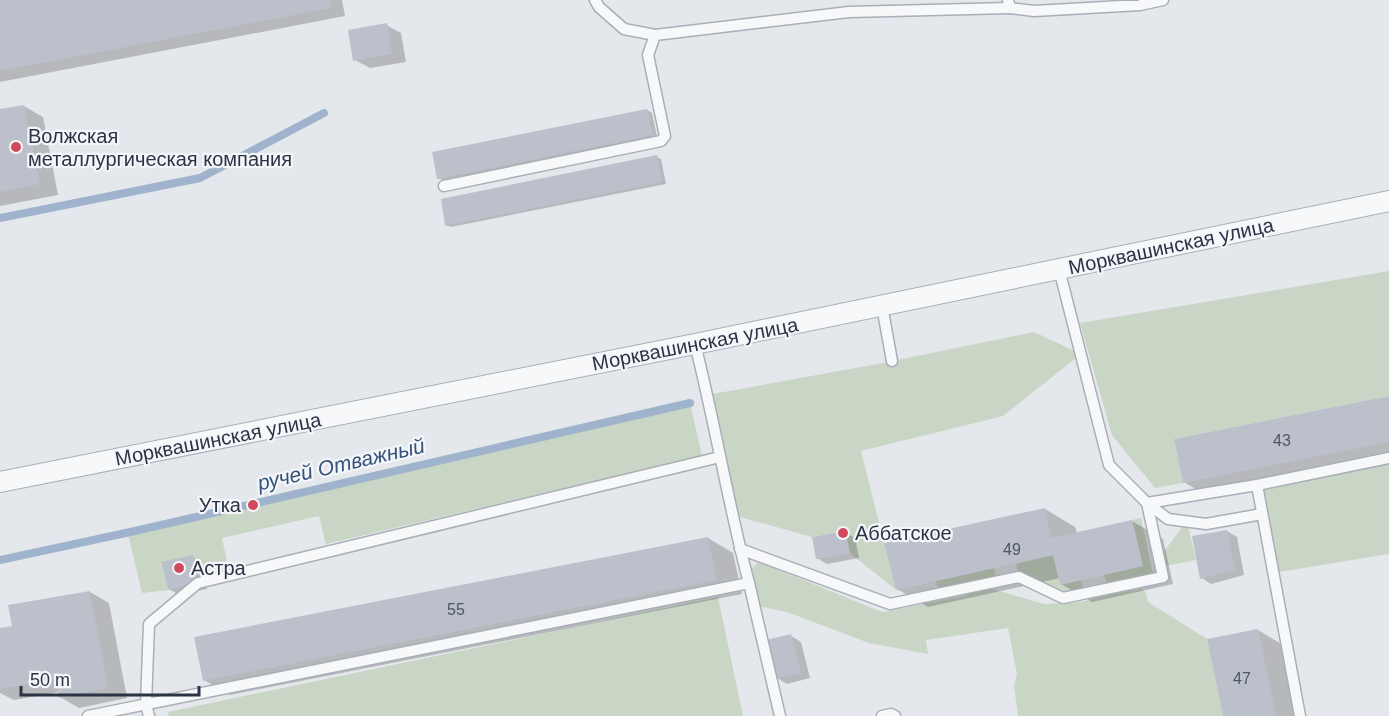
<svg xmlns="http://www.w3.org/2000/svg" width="1389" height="716" font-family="Arial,sans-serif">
  <rect width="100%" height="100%" fill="#e4e7ec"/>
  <g fill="#c9d6c5">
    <polygon points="1389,271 1389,396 1174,439 1183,483 1155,488 1112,435 1080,323"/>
    <polygon points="1034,332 1081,354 1003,416 861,451 896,590 850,553 845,531 812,537 733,515 707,395 883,363"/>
    <polygon points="690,403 702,456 326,544 319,516 222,538 228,567 197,574 193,556 161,563 168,590 142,593 128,534"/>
    <polygon points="1389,458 1389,554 1273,573 1257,485"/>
    <polygon points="1141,518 1154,579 1108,589 1104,575 1143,566 1132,520"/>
    <polygon points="1187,521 1196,560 1160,567 1159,558"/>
    <polygon points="1053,555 1060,585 1081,580 1084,593 1063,598 1019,577 1016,564"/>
    <polygon points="759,562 882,612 965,596 975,589 986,587 1044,604 1080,602 1118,593 1142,589 1146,593 1148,602 1207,639 1223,716 1018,716 1014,686 1017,674 1008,628 926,640 928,654 869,643 787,612 758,606 748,571"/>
    <polygon points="994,568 997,581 939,593 936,581"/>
    <polygon points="718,597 743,716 169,716 168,712"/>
  </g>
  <g fill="#0003">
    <polygon points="0,0 342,0 345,16 0,82"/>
    <polygon points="386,25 401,33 406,62 370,68 355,60"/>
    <polygon points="24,106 43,117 58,195 0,206 0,111"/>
    <polygon points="647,110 652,113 657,137 443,180 438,178"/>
    <polygon points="656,157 661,159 666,184 451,227 446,225"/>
    <polygon points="1389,397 1389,461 1209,497 1184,482"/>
    <polygon points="1045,509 1075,527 1077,533 1132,521 1163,539 1173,584 1092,602 1061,584 1060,578 928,607 897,589"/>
    <polygon points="1227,531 1237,537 1244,575 1211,584 1202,578"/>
    <polygon points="845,532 855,538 859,558 827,564 817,558"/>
    <polygon points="708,538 733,553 742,594 230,695 204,680"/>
    <polygon points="192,557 202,562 207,580 207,589 179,595 169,589"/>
    <polygon points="90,592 109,603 127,698 79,708 60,697 59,692 14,700 0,693 0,630 14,627"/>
    <polygon points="1258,630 1283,645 1298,716 1225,716"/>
    <polygon points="791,636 801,642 810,678 787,684 777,678"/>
  </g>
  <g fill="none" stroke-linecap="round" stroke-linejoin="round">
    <g stroke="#9fb4cc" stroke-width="8">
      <polyline points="0,218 200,178 324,113"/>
      <polyline points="0,560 135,531 690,403"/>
    </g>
  </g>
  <g fill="#bbc0ca">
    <polygon points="0,0 330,0 331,8 0,71"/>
    <polygon points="387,23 392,54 353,61 348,30"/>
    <polygon points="24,105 40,184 0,192 0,109"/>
    <polygon points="647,109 653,135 437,179 432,152"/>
    <polygon points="657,155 662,182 445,226 441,199"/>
    <polygon points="1389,396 1389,442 1183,483 1174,439"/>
    <polygon points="1045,508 1051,538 1132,520 1143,566 1060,585 1053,555 896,590 884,543"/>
    <polygon points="1227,530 1235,570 1200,579 1192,536"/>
    <polygon points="845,531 850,553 816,559 812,537"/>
    <polygon points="708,537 717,580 203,681 194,637"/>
    <polygon points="193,555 197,574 198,583 168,590 161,562"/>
    <polygon points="90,591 108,688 59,698 56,679 0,689 0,628 12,626 8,605"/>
    <polygon points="1258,629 1276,716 1223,716 1207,639"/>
    <polygon points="791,634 801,673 775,679 766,640"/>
  </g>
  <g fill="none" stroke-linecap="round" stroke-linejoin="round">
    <g stroke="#a9aeb7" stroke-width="13">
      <g id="service">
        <polyline points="595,0 599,7 624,29 655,35"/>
        <polyline points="1008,0 1010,8 1034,11 1140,5 1163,0"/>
        <polyline points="444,186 661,141 665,136 648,55 655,35 849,12 1010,8"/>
        <polyline points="882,306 892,361"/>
        <polyline points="1257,485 1300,716"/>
        <polyline points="1147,503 1257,485 1389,458"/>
        <polyline points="1147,503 1168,519 1206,524 1262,514"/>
        <polyline points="740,549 890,604 1019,577 1063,598 1163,577 1147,503 1109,465 1059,269"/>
        <polyline points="749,583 780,716"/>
        <path d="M88 716 749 583C728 504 715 423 695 344"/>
        <polyline points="149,716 146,704 149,624 198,583 720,457"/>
        <polyline points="882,716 891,714 895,716"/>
      </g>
    </g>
    <g stroke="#a9aeb7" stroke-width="22">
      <polyline id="minor" points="0,482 695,344 1389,201"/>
    </g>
    <use href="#service" stroke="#f7f8fa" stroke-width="10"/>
    <use href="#minor" stroke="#f7f8fa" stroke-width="20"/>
  </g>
  <g fill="#d1495b" stroke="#f4f6f9" stroke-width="2">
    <circle cx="16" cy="147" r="6"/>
    <circle cx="253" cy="505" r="6"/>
    <circle cx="843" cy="533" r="6"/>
    <circle cx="179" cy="568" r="6"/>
  </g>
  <g text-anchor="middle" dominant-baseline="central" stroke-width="4.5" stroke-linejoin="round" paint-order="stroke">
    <g font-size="16" fill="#4f5766">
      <text x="1282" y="440">43</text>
      <text x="1012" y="549">49</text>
      <text x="456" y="609">55</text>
      <text x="1242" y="678">47</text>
    </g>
    <g font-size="20" fill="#2b3445" stroke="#f4f6f9" text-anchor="start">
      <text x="28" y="136">Волжская<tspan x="28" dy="23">металлургическая компания</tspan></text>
      <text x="241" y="505" text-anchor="end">Утка</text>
      <text x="855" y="533">Аббатское</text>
      <text x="191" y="568">Астра</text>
    </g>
    <g font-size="20" fill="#2b3445" stroke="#f4f6f9">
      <text transform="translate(1171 246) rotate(-12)">Морквашинская улица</text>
      <text transform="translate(695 344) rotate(-11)">Морквашинская улица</text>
      <text transform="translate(218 439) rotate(-11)">Морквашинская улица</text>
    </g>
    <g font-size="21" font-style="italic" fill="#34527a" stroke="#f4f6f9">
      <text transform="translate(341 464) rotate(-13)">ручей Отважный</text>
    </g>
  </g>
  <path d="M21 686v9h178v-9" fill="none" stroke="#2b3445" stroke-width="3"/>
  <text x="30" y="686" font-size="18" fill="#2b3445" stroke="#f4f6f9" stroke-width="4.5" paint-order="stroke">50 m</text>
</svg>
